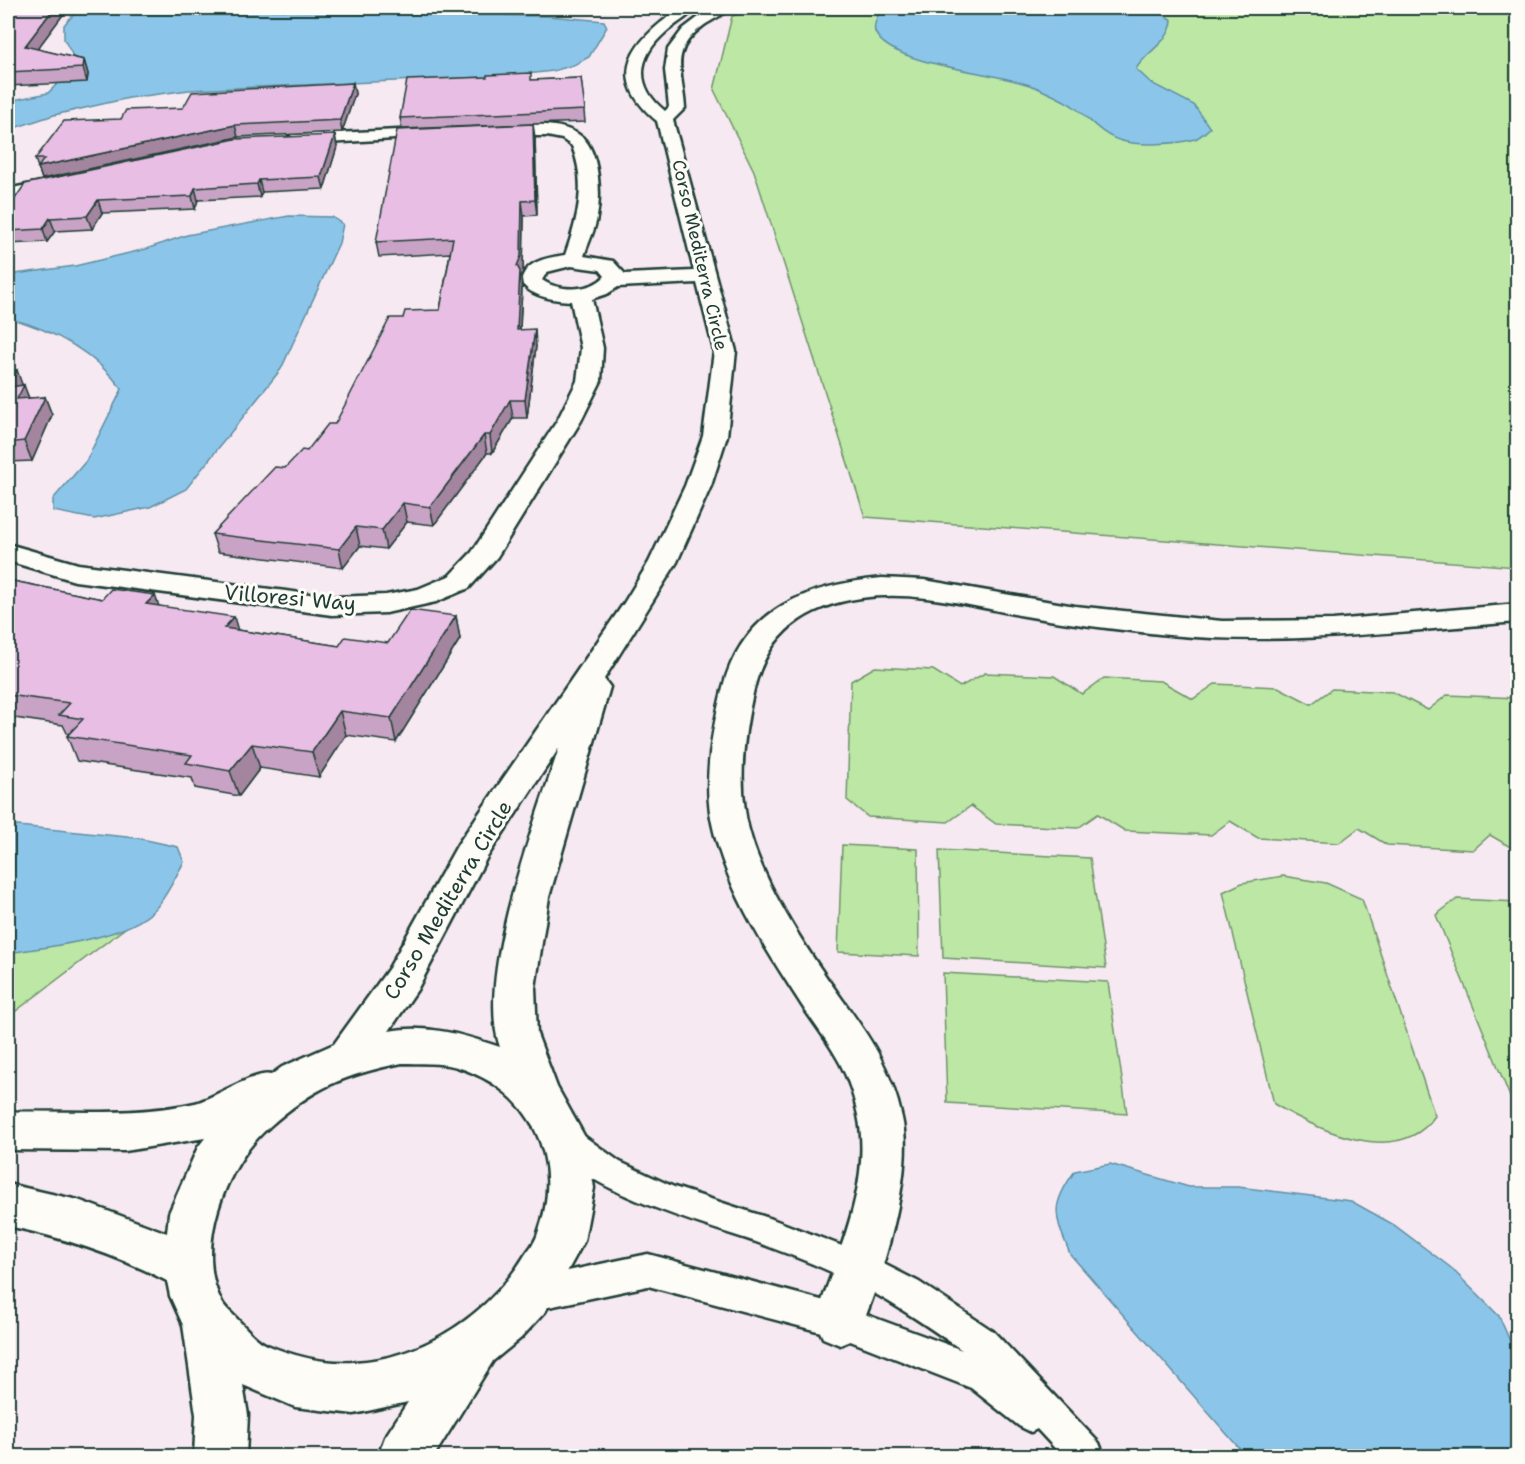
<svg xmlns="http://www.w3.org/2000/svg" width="1525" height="1464" font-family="'Shantell Sans',sans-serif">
  <rect width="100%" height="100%" fill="#f7e9f2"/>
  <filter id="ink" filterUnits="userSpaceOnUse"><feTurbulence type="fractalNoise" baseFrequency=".0167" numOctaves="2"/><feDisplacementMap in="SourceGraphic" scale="12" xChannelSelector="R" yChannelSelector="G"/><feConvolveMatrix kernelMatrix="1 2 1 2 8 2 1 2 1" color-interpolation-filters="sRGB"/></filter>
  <g filter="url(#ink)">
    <g fill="#bde7a4" stroke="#6e926c" stroke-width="1.5">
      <polygon points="760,8 1517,8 1517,567 865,517 754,171 714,90 732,16"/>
      <polygon points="875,667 933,670 960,687 985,673 1054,676 1082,694 1104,678 1161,681 1193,699 1215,684 1278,687 1311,704 1332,689 1393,692 1428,710 1447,695 1517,698 1517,851 1490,835 1473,850 1387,845 1359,828 1339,843 1258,838 1230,821 1211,835 1125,831 1098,814 1078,828 996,824 971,806 948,822 868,817 847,800 851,681"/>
      <polygon points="842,845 918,849 919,956 838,952"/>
      <polygon points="939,850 1090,858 1106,968 943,958"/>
      <path d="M1283 876 1326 883 1362 899 1435 1116C1398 1169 1316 1129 1274 1104L1223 892 1242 883Z"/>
      <polygon points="8,895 125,928 8,1017"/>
      <polygon points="1457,899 1517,902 1517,1114 1436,915"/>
      <polygon points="943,973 1108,982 1127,1114 947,1103"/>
    </g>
    <g fill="#8bc6ea" stroke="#608fa1" stroke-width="1.5">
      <polygon points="93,8 231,8 329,12 548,16 604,21 607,27 589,57 574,65 553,71 509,76 189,90 129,98 54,115 8,130 8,101 48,93 77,64 64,39 64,25 73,15"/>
      <path d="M894 8H1153L1172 20C1171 42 1146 51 1136 69L1151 83 1194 105 1210 128C1205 132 1200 137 1195 139 1177 144 1140 146 1122 141 1101 135 1090 119 1074 107 1065 100 1052 95 1042 90 1003 71 901 68 878 37 872 30 875 23 878 15Z"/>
      <path d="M289 216 332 217 343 224 339 243 281 369 186 489 150 507 94 519 53 511V499L86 461 122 389C93 351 54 330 8 318V275L75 266 146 249 187 235Z"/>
      <path d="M8 825 137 838 178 847 184 862C175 877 166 898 154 910 126 939 47 947 8 953Z"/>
      <path d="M1110 1164 1189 1187H1238L1351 1201 1394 1225 1450 1267 1499 1316 1517 1357V1456H1246L1070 1254C1055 1216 1049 1207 1075 1171Z"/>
    </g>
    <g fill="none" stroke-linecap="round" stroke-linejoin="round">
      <g stroke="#1f3d34" stroke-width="5">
        <path id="service" d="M566 1127 577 1131 620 1162 674 1187 772 1219 868 1256 919 1282 993 1331 1099 1443 1104 1456H1062L1037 1429 1031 1432 1019 1426 971 1388 840 1337 648 1286 530 1311 518 1306 513 1295 518 1284 530 1279 648 1254 840 1305 962 1350C924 1324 887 1298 845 1278 817 1265 786 1253 756 1242 706 1225 574 1189 551 1140L555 1131Z"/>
      </g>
      <g stroke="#1f3d34" stroke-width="5">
        <g id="minor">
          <path d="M681 8H696C688 17 675 24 666 32 637 57 634 86 665 111L669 107 665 70 668 49 683 29 700 16 714 8H729C724 15 711 20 703 26 668 52 683 73 685 108L673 120 736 351 727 436 711 486 677 562 604 679 610 687 549 897 535 988 537 1034 557 1087 586 1139 594 1188 584 1241 545 1312 521 1338 493 1361 434 1456H378L385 1437 408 1402 354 1414 295 1407 243 1385 248 1415 246 1456H194L196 1415 183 1325 170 1296 167 1281C115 1254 64 1238 8 1226V1184L78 1200 167 1233 169 1213 198 1147 205 1138 125 1151 8 1150V1112C70 1110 133 1117 195 1103 213 1099 256 1070 271 1075L282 1067 334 1044 389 968 458 844 624 603 649 562 685 486 703 436 714 351 697 283 618 287 607 294 592 299 603 348 601 381 581 421 497 557 469 588 436 602 386 613 332 615 75 581 8 561V544L78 564 332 597 386 595 418 589 449 576 472 552 557 421 577 381 581 348 571 301C554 300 531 297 521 282 525 261 546 258 565 255 578 219 587 184 572 146L562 139 547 136H489L481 131C487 123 505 125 516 125 535 124 566 123 582 137 600 153 601 195 597 217 595 230 588 243 584 256L613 261 625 274 694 271 657 121C603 76 633 40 681 8ZM571 266 600 270 605 276C591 292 559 292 542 280L547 272ZM559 748C536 820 475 976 500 1047 464 1035 428 1024 389 1031L417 990 486 859ZM402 1063C419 1064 440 1062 457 1067 532 1090 565 1160 538 1233 536 1241 530 1248 525 1255 490 1313 424 1359 354 1362 324 1364 293 1356 267 1345 256 1340 248 1330 240 1322 235 1316 227 1310 223 1304 192 1251 226 1163 269 1127 314 1087 344 1075 402 1063Z"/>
          <polygon points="441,128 449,133 447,136 292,145 284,140 292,135"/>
          <polygon points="64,177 73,182 70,186 8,199 8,189"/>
          <path d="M882 578 924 580 1075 606 1222 621 1333 620 1518 604V622C1401 631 1287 646 1169 635 1119 630 1069 624 1019 615 967 605 914 590 861 598 805 606 768 633 754 689 745 727 739 770 745 810 753 868 799 938 832 985 864 1030 890 1062 902 1118 915 1174 880 1284 857 1338L840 1345 823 1338 815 1321C836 1257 873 1183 858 1115 847 1063 829 1046 801 1004 764 947 721 881 710 812 704 772 713 726 723 687 744 608 808 585 882 578Z"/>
        </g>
      </g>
      <use href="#service" fill="#fdfcf7" fill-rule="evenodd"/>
      <use href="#minor" fill="#fdfcf7" fill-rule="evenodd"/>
    </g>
    <g fill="#c8a3c5" stroke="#1f3d34" stroke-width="1.5">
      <polygon points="8,8 68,8 37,49 84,60 88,74 87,82 8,86"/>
      <polygon points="547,8 622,8 618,10"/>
      <polygon points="581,78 585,122 402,129 400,118 532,80"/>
      <polygon points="353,83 355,94 342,132 238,137 42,179 35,159 121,119 183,108"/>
      <polygon points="335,135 337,147 324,189 262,192 260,197 198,200 195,209 102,213 92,229 55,231 47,242 8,244 8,209"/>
      <polygon points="535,137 537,215 524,216 523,272 521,276 522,287 520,330 536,346 527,418 513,418 492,453 487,453 434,525 407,522 386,549 360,546 343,568 218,552 212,534 285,468 307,451 335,424 403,318 440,310 450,253 379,257 376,242"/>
      <polygon points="8,371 23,385 29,398 45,397 52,415 32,461 8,462"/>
      <polygon points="8,580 102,599 159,606 238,630 339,646 388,643 456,616 460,639 396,742 346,735 319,777 260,768 239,796 195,788 192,778 77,761 67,736 68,735 63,725 8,717"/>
    </g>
    <g fill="#a385a0" stroke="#1f3d34" stroke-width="1.5">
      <polygon points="54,8 68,8 29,60 25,46"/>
      <polygon points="84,60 88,74 87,82 83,68"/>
      <polygon points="353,83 355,94 342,132 340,120"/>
      <polygon points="533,124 535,137 537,215 535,200"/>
      <polygon points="235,125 238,137 42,179 38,167"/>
      <polygon points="335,135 337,147 324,189 321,177"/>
      <polygon points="259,180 262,192 260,197 257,184"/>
      <polygon points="195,188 198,200 195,209 192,196"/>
      <polygon points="98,200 102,213 92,229 87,216"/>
      <polygon points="522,201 524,216 523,272 521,276 522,287 519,346 517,330 517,266"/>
      <polygon points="50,218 55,231 47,242 43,229"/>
      <polygon points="535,329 536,346 527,418 525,400"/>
      <polygon points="17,370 23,387 24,385 31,404 16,405 9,387"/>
      <polygon points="45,397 52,415 32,461 24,441"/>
      <polygon points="510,400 513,418 492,453 490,435"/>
      <polygon points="484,435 487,453 434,525 430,507"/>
      <polygon points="403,503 407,522 386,549 382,530"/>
      <polygon points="356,527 360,546 343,568 339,549"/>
      <polygon points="155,595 163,618 146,604"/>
      <polygon points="456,616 460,639 396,742 391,718"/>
      <polygon points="234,617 241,641 224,628"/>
      <polygon points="340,711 346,735 319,777 312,752"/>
      <polygon points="252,744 260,768 239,796 230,771"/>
    </g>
    <g fill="#e9bee5" stroke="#1f3d34" stroke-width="1.5">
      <polygon points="8,8 54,8 25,46 84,60 83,68 8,72"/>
      <polygon points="531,73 531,80 581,78 585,110 400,118 407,80 487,77 487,75"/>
      <polygon points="353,83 340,120 235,125 38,167 44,159 35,159 64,121 121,119 126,110 183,108 192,92"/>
      <polygon points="533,124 535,200 522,201 521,256 517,266 520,271 517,330 535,329 525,400 510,400 490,435 484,435 430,507 403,503 382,530 356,527 339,549 212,534 275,467 285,468 302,450 307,451 328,424 335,424 390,318 403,318 405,311 440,310 453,238 376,242 397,130"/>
      <polygon points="335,135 321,177 259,180 257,184 195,188 192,196 98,200 87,216 50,218 43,229 8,231 8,209 25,184 235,139"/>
      <polygon points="17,370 9,387 24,385 17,399 45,397 24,441 8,443 8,371"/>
      <polygon points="8,580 102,599 111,589 155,595 146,604 234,617 224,628 339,646 345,637 388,643 410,610 456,616 391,718 340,711 312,752 252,744 230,771 186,763 192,755 67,736 83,719 59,715 70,703 8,695"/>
    </g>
  </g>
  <g text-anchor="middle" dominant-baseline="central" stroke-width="6" stroke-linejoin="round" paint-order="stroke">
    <g font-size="18" fill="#1f3d34" stroke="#fdfcf7">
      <text transform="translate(700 255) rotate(77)">Corso Mediterra Circle</text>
    </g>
    <g font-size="21" fill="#1f3d34" stroke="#fdfcf7">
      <text transform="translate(290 598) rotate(5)">Villoresi Way</text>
      <text transform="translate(448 900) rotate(-59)">Corso Mediterra Circle</text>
    </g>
  </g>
  <rect width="1525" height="1464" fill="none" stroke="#fdfcf7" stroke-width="30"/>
  <rect x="15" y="15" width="1495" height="1434" fill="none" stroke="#1f3d34" stroke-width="2" filter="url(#ink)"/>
</svg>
